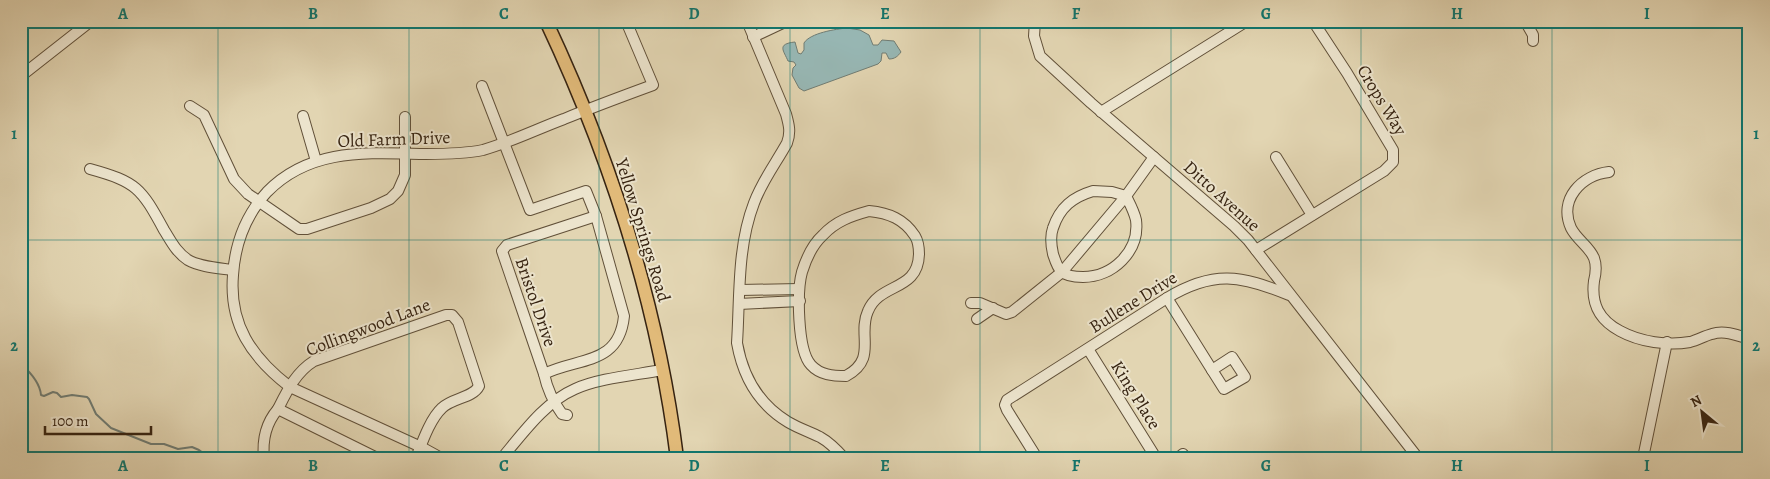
<svg xmlns="http://www.w3.org/2000/svg" width="1770" height="479" font-family="Alegreya,serif">
  <rect width="100%" height="100%" fill="#e2d5b2"/>
  <filter id="stains"><feTurbulence type="fractalNoise" baseFrequency=".004" numOctaves="4"/><feColorMatrix values="0 0 0 0 .2 0 0 0 0 .09 0 0 0 0 .02 0 0 0 .5 -.17"/></filter>
  <radialGradient id="worn" r=".72"><stop offset=".6" stop-color="#630" stop-opacity="0"/><stop offset="1" stop-color="#630" stop-opacity=".3"/></radialGradient>
  <path fill="#97b7b4" stroke="#707c73" d="M847 28 860 30 869 35 873 45H878L882 40 894 41 901 52C898 56 895 59 889 59L886 53H882L881 61 878 64 804 91 799 88 792 75 793 68 796 65 794 62 788 61C784 51 776 44 795 42L798 53 801 54 804 50V43C810 33 836 29 847 28Z"/>
  <g fill="none" stroke-linecap="round" stroke-linejoin="round">
    <path stroke="#707c73" stroke-width="2" d="M21 364C30 372 40 383 41 395L44 396 53 392 57 393 61 397 72 395 87 397 89 399 96 414 111 428 151 444H164L178 449 192 447 199 450 210 458"/>
    <g stroke="#615039" stroke-width="12">
      <g id="minor">
        <path d="M747 21 786 114C789 125 791 132 787 143 776 163 762 181 754 203 737 247 740 297 737 343 743 377 758 404 788 422 798 428 810 432 820 437 829 442 837 450 844 458"/>
        <polyline points="1035,21 1034,36 1040,56 1091,103 1234,226 1248,240 1418,458"/>
        <polyline points="1525,21 1533,35 1533,41"/>
        <polyline points="753,37 787,21"/>
        <polyline points="21,76 91,21"/>
        <path d="M482 86 530 210 586 191 596 216 624 316C619 366 578 357 544 374 547 388 554 403 562 414L567 415"/>
        <polyline points="190,106 204,115 234,179 248,194 299,229 307,229 371,208 390,199 398,191 405,175 405,117"/>
        <polyline points="1101,112 1247,21"/>
        <polyline points="303,116 316,161"/>
        <polyline points="1276,157 1312,215"/>
        <path d="M90 169C137 182 141 188 164 230 171 241 176 252 188 260 200 267 219 268 233 270"/>
        <path d="M1609 172C1582 175 1558 199 1571 228 1577 240 1589 246 1594 258 1597 266 1596 273 1594 281 1591 304 1599 320 1620 331 1640 342 1668 346 1690 342 1698 340 1704 336 1712 334 1724 330 1737 335 1749 339"/>
        <path d="M1093 191 1112 192 1126 196C1130 204 1134 211 1136 220 1140 252 1112 277 1083 277 1076 277 1066 276 1061 271 1057 267 1055 260 1053 254 1051 245 1050 236 1053 228 1060 207 1073 197 1093 191Z"/>
        <path d="M869 211C889 213 904 219 915 236 918 241 919 248 919 254 918 292 880 282 868 311 857 335 878 359 846 376 833 376 820 375 811 365 797 350 797 290 802 272 806 259 813 244 823 235 836 221 851 216 869 211Z"/>
        <polyline points="1256,250 1384,171 1393,162 1393,150 1347,73 1313,21"/>
        <polyline points="740,290 799,289"/>
        <polyline points="1167,298 1212,370"/>
        <polyline points="971,303 980,303 1006,314 1012,312 1062,272 1126,196 1154,157"/>
        <polyline points="739,304 800,301"/>
        <polyline points="977,319 993,308"/>
        <polyline points="1088,349 1156,458"/>
        <polygon points="1232,357 1245,377 1224,389 1212,370"/>
        <polyline points="544,374 502,251 507,245 596,216"/>
        <path d="M278 409C287 391 296 372 314 361L446 315H452L458 322 479 386C473 398 452 398 442 408 430 419 422 443 416 458"/>
        <path d="M264 458C262 439 266 423 278 409L377 458"/>
        <path d="M441 458 421 447 290 387C251 357 229 324 233 275 235 244 246 215 267 192 311 147 369 153 426 154 445 154 464 154 483 150 511 142 537 129 564 119 593 107 623 96 653 85L626 21"/>
        <path d="M502 458C523 433 545 402 575 389 599 378 636 375 662 370"/>
        <path d="M1037 458 1007 410 1005 405 1007 400 1167 298C1213 270 1241 275 1289 295"/>
        <polyline points="1178,458 1183,454 1185,458"/>
        <polyline points="1643,458 1667,342"/>
      </g>
    </g>
    <g stroke="#362311" stroke-width="15">
      <path id="major" d="M546 21C611 159 658 306 677 458"/>
    </g>
    <use href="#minor" stroke="#ece4cd" stroke-width="10"/>
    <use href="#major" stroke="#e1ba79" stroke-width="12"/>
  </g>
  <path fill="none" stroke="#0f766e" stroke-width="1" stroke-opacity="0.55" d="M218 21V458M409 21V458M599 21V458M790 21V458M980 21V458M1171 21V458M1361 21V458M1552 21V458M21 240H1749"/>
  <g text-anchor="middle" dominant-baseline="central" stroke-width="4" stroke-linejoin="round" paint-order="stroke">
    <g font-size="18" fill="#362311" stroke="#ece4cd">
      <text transform="translate(1382 100) rotate(59)">Crops Way</text>
      <text transform="translate(394 139) rotate(-2)">Old Farm Drive</text>
      <text transform="translate(1222 196) rotate(42)">Ditto Avenue</text>
      <text transform="translate(643 230) rotate(73)">Yellow Springs Road</text>
      <text transform="translate(536 302) rotate(71)">Bristol Drive</text>
      <text transform="translate(1133 302) rotate(-32)">Bullene Drive</text>
      <text transform="translate(368 327) rotate(-21)">Collingwood Lane</text>
      <text transform="translate(1136 395) rotate(58)">King Place</text>
    </g>
  </g>
  <rect width="1770" height="479" fill="none" stroke="#e2d5b2" stroke-width="55"/>
  <g transform="translate(1702 412) rotate(331)" stroke="#ece4cd" stroke-width="4" paint-order="stroke">
  <path d="M0-4L9 19L0 12L-9 19Z" fill="#362311"/>
  <text y="-8" font-size="14" font-weight="bold" text-anchor="middle" fill="#362311">N</text>
  </g>
  <path d="M45 426v8h106v-8" fill="none" stroke="#362311" stroke-width="2.5"/>
  <text x="52" y="426" font-size="15" fill="#362311" stroke="#ece4cd" stroke-width="4" paint-order="stroke">100 m</text>
  <rect x="28" y="28" width="1714" height="424" fill="none" stroke="#0f766e" stroke-width="2"/>
  <g font-size="16" text-anchor="middle" font-weight="bold" fill="#0f766e">
    <text x="123" y="19">A</text>
    <text x="313" y="19">B</text>
    <text x="504" y="19">C</text>
    <text x="694" y="19">D</text>
    <text x="885" y="19">E</text>
    <text x="1076" y="19">F</text>
    <text x="1266" y="19">G</text>
    <text x="1457" y="19">H</text>
    <text x="1647" y="19">I</text>
    <text x="14" y="139">1</text>
    <text x="1756" y="139">1</text>
    <text x="14" y="351">2</text>
    <text x="1756" y="351">2</text>
    <text x="123" y="471">A</text>
    <text x="313" y="471">B</text>
    <text x="504" y="471">C</text>
    <text x="694" y="471">D</text>
    <text x="885" y="471">E</text>
    <text x="1076" y="471">F</text>
    <text x="1266" y="471">G</text>
    <text x="1457" y="471">H</text>
    <text x="1647" y="471">I</text>
  </g>
  <rect width="100%" height="100%" filter="url(#stains)"/>
  <rect width="100%" height="100%" fill="url(#worn)"/>
</svg>
